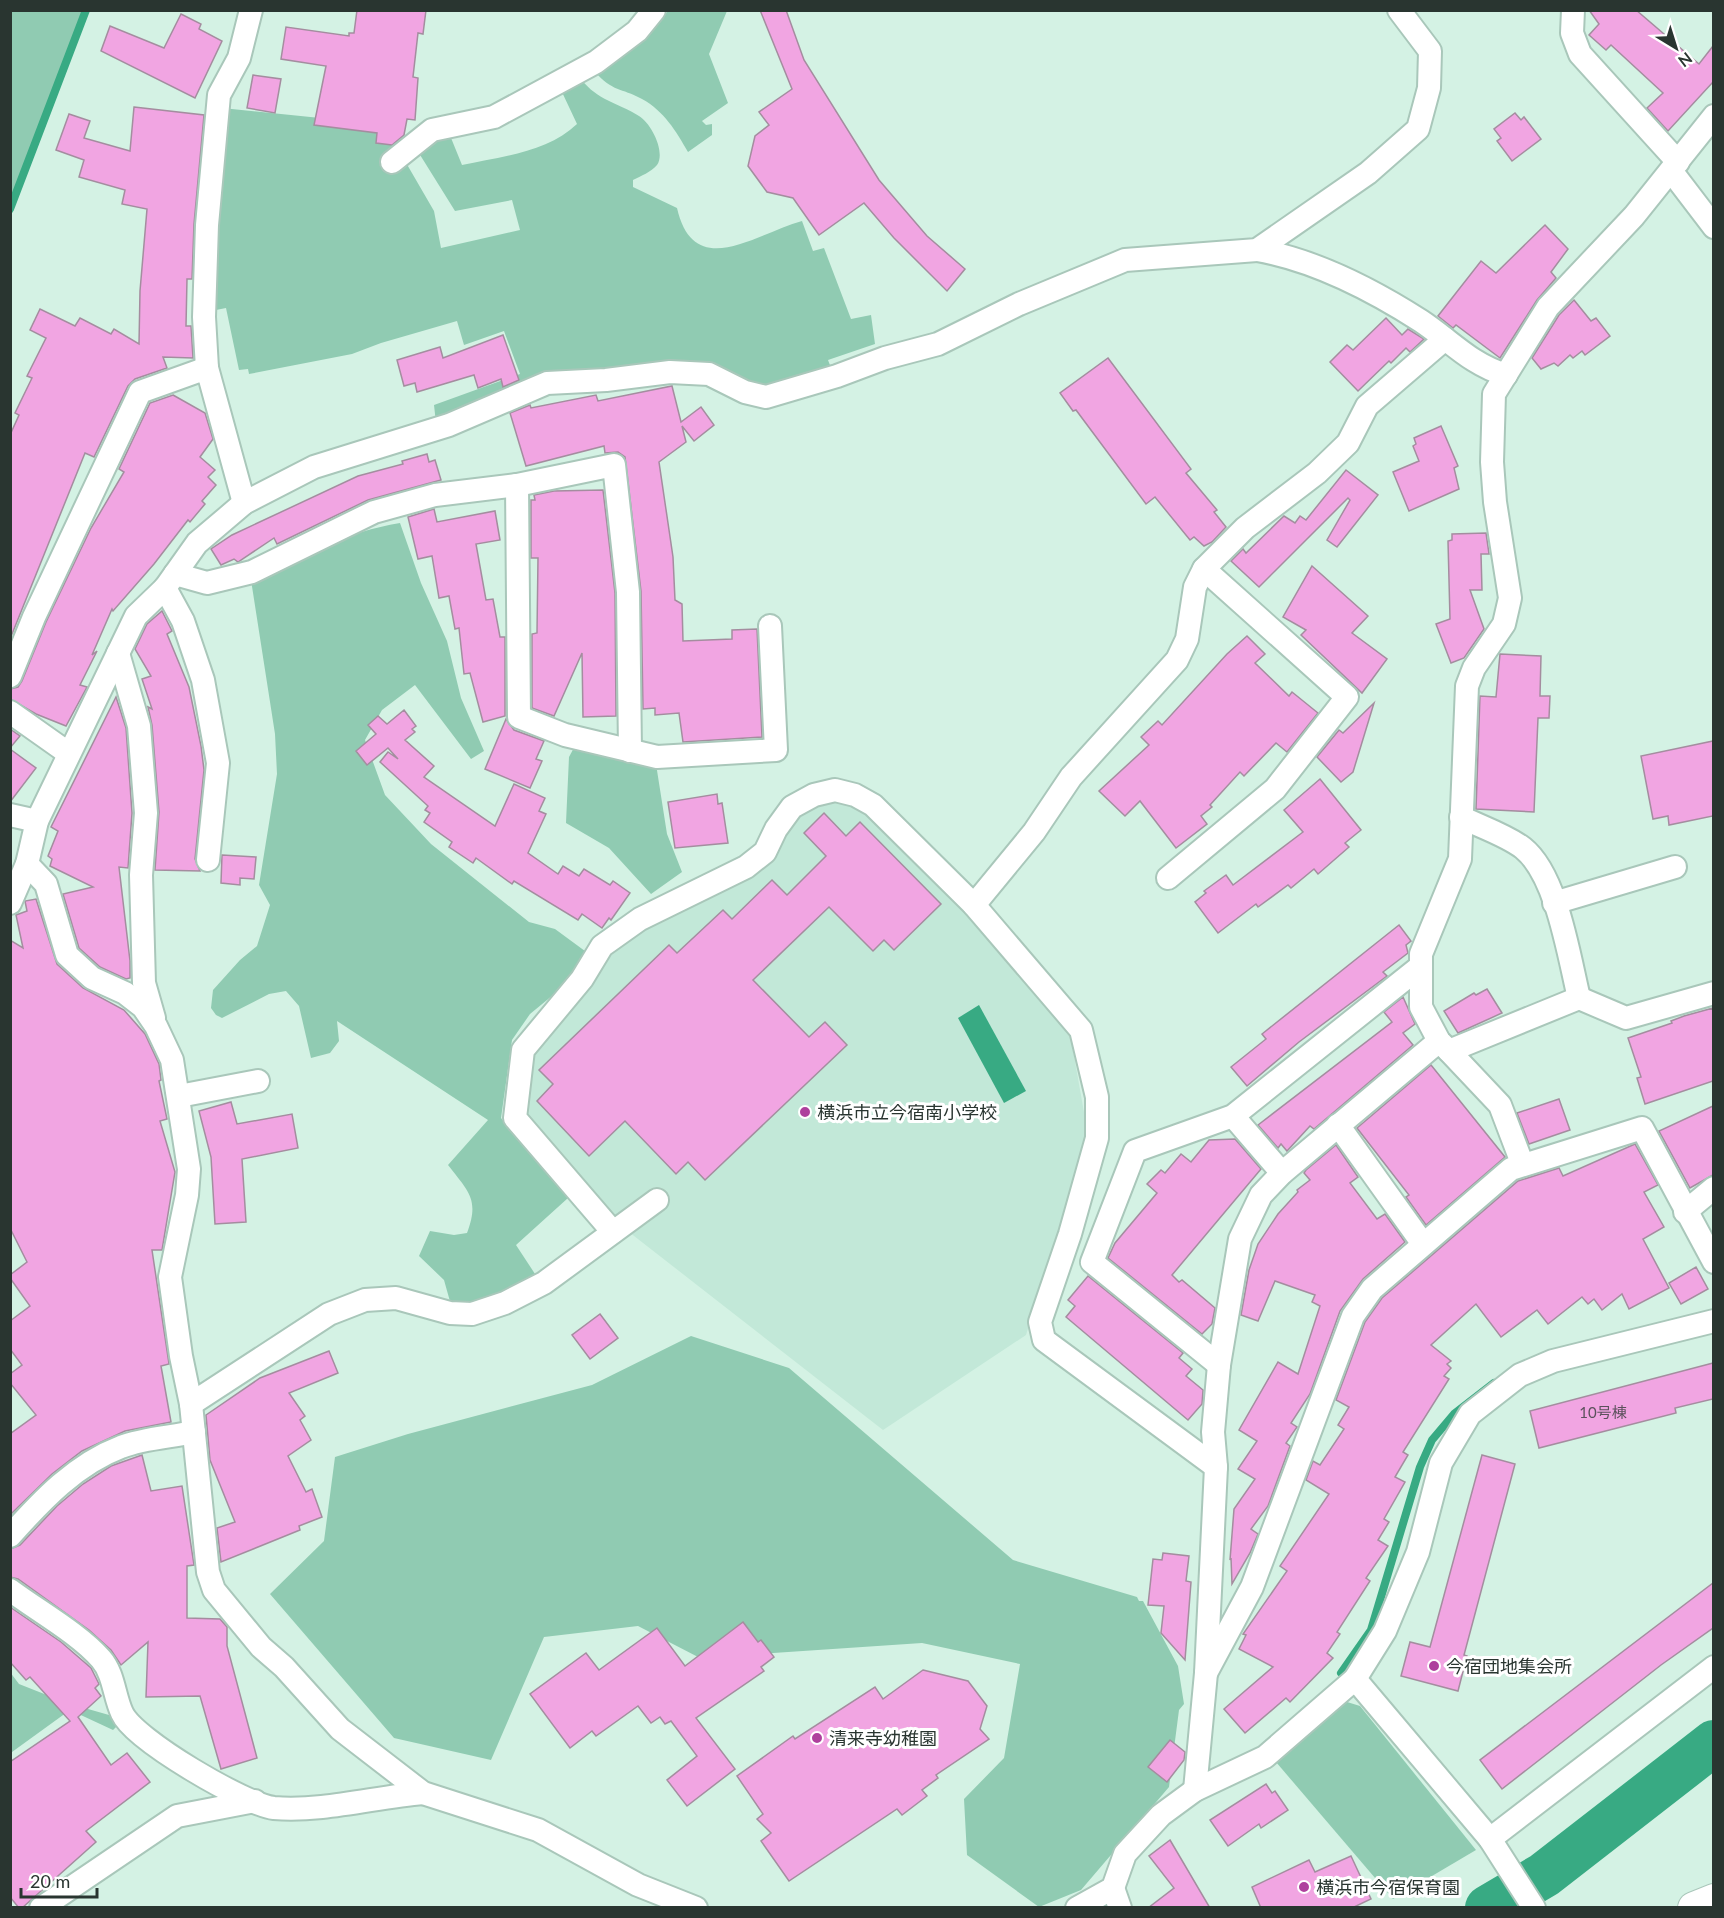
<svg xmlns="http://www.w3.org/2000/svg" width="1724" height="1918" font-family="Lato,'Noto Sans JP',sans-serif">
  <rect width="100%" height="100%" fill="#d4f2e4"/>
  <polygon fill="#c2e8d8" points="834,800 866,810 945,890 1070,1033 1088,1135 1026,1335 883,1430 611,1218 530,1125 524,1099 534,1049 615,951 654,921 759,867 798,811"/>
  <g fill="#90cbb2">
    <polygon points="11,10 84,11 11,198 10,11"/>
    <path d="M668 11H727L709 54 728 103 702 121 706 125 712 124V135L688 152C676 131 664 111 642 99 620 87 614 93 594 71L653 27Z"/>
    <path d="M581 79C598 101 617 102 639 116 651 123 666 152 657 165 651 172 641 176 633 180V187L677 208C694 282 755 234 802 221L813 251 824 248 851 319 871 315 875 344 828 360 833 373 773 388 658 364 610 368 436 423 434 405 520 374 504 331 464 345 457 321 381 343 352 354 249 374 248 369 239 370 226 308 216 310 210 241 222 108 379 124V141L402 140 405 161 434 211 441 248 520 230 512 200 455 211 417 150 449 133 462 165C500 157 548 152 577 124L561 90Z"/>
    <path d="M400 523 421 583 447 641 461 698 484 751 471 759 415 685 382 710 365 740 385 795 431 844 529 922 555 929 589 954 564 986 530 1014 512 1040 501 1118 568 1198 516 1245 537 1277 499 1299 451 1305 444 1280 419 1256 430 1231 454 1235 467 1233C480 1199 468 1191 448 1165L488 1120 337 1021 339 1041 330 1053 311 1058 299 1006 286 991 269 994 222 1018 216 1015 211 1008 213 990 240 960 257 946 270 905 259 885 277 774 275 734 251 580C300 555 346 532 400 523Z"/>
    <polygon points="576,744 656,764 667,834 682,872 651,894 609,848 566,823 569,757"/>
    <polygon points="691,1336 789,1368 1013,1560 1137,1597 1139,1601 1143,1601 1178,1666 1184,1704 1179,1710 1169,1787 1081,1890 1039,1907 967,1855 964,1799 1004,1758 1020,1664 922,1643 700,1658 638,1626 544,1637 491,1760 394,1738 270,1594 324,1541 335,1457 408,1434 592,1385"/>
    <polygon points="10,1672 19,1684 67,1703 116,1717 120,1723 113,1730 70,1710 12,1752"/>
    <polygon points="1347,1702 1360,1706 1476,1850 1393,1899 1276,1762 1339,1704"/>
  </g>
  <polygon fill="#38aa83" points="979,1005 1026,1091 1004,1103 958,1018"/>
  <g fill="none" stroke-linecap="round" stroke-linejoin="round">
    <g stroke="#38aa83" stroke-width="8">
      <polyline points="10,209 86,10"/>
      <polyline points="1341,1673 1371,1630 1420,1467 1432,1440 1454,1414 1494,1383"/>
    </g>
    <polyline stroke="#38aa83" stroke-width="46" points="1488,1908 1544,1875 1714,1743"/>
  </g>
  <g fill="#f1a5e2" stroke="#a48d9f" stroke-width="1.5">
    <polygon points="357,10 426,10 423,34 418,33 413,77 418,78 415,120 407,119 404,135 392,145 376,143 377,133 314,125 326,66 281,59 286,27 349,36 349,33 354,33"/>
    <polygon points="760,10 786,10 804,60 879,180 927,236 965,269 947,291 894,238 864,203 819,235 793,198 767,192 748,166 755,136 769,125 759,112 792,89"/>
    <polygon points="1589,10 1636,10 1699,64 1713,46 1713,82 1668,131 1647,108 1663,93 1611,45 1606,50 1589,35 1599,24"/>
    <polygon points="181,14 201,24 199,29 222,41 195,98 101,51 110,26 164,48"/>
    <polygon points="253,75 281,79 275,113 247,108"/>
    <polygon points="134,107 204,115 194,224 192,279 187,279 186,326 191,326 193,358 163,357 167,368 135,379 128,386 94,457 85,453 10,639 10,435 19,415 15,413 32,378 27,376 46,338 30,330 40,309 75,326 80,318 111,334 114,329 139,344 140,291 147,209 122,204 125,190 79,177 84,160 56,150 69,114 90,121 84,138 130,151"/>
    <polygon points="1515,113 1521,120 1524,117 1541,139 1512,161 1497,141 1501,138 1494,129"/>
    <polygon points="1545,225 1568,249 1551,272 1556,278 1537,300 1500,358 1456,325 1453,328 1438,316 1481,261 1496,273"/>
    <polygon points="1574,300 1591,321 1596,318 1610,336 1585,355 1582,351 1573,358 1570,355 1558,366 1554,363 1541,369 1532,358 1559,315"/>
    <polygon points="1386,318 1402,335 1408,329 1424,339 1410,352 1406,348 1391,363 1389,361 1358,391 1330,362 1347,345 1353,350"/>
    <polygon points="503,335 519,380 503,387 501,379 478,388 474,375 417,392 415,383 404,386 397,360 440,347 443,358"/>
    <polygon points="1108,358 1191,469 1186,473 1217,510 1214,512 1226,527 1212,542 1204,546 1194,537 1190,540 1155,497 1146,504 1076,410 1073,411 1060,393"/>
    <polygon points="672,386 681,422 701,407 714,425 694,441 682,426 686,442 659,462 673,557 675,600 682,604 683,641 732,639 732,630 757,629 762,737 683,742 679,713 655,715 655,708 643,709 641,591 625,457 618,452 605,453 604,446 526,466 510,413 530,405 531,408 596,395 598,401"/>
    <polygon points="173,395 205,413 213,439 200,457 215,470 208,477 216,485 202,501 205,504 190,522 188,520 154,564 113,611 112,609 92,655 97,651 80,685 87,687 66,726 36,714 10,699 10,689 18,687 22,681 46,622 91,528 124,472 119,469 150,403"/>
    <polygon points="1441,426 1458,466 1454,468 1459,489 1409,511 1393,472 1419,461 1413,446 1416,444 1414,438"/>
    <polygon points="427,454 429,462 435,460 441,480 368,500 277,544 274,538 238,562 234,559 221,565 211,549 232,535 358,476 403,464 402,461"/>
    <polygon points="1346,470 1378,495 1337,547 1327,540 1350,500 1348,498 1259,587 1231,561 1243,549 1246,553 1284,516 1295,523 1300,516 1306,520"/>
    <polygon points="603,490 615,593 616,716 583,717 582,653 554,716 532,708 532,634 537,633 538,558 531,558 531,500 535,500 534,495 554,491"/>
    <polygon points="434,509 437,522 495,511 500,540 476,544 486,600 493,599 500,637 505,637 505,716 483,722 470,673 464,674 459,628 455,629 449,596 439,598 432,556 418,559 408,517"/>
    <polygon points="1486,533 1489,554 1481,554 1482,590 1470,590 1484,629 1464,658 1451,663 1436,624 1450,619 1448,541 1452,540 1452,534"/>
    <polygon points="1312,566 1368,616 1352,633 1387,659 1362,693 1301,635 1306,630 1283,617"/>
    <polygon points="162,611 172,631 167,634 189,687 201,746 204,770 195,859 200,871 155,870 159,812 152,725 148,707 152,709 142,679 151,676 135,649 147,624"/>
    <polygon points="1247,636 1265,654 1255,663 1289,696 1292,692 1318,713 1287,752 1276,743 1244,776 1240,772 1210,805 1212,807 1201,816 1207,824 1176,848 1140,801 1125,816 1099,791 1149,745 1141,737 1158,721 1162,725 1227,654"/>
    <polygon points="1500,654 1541,656 1540,696 1550,696 1549,718 1538,718 1534,812 1476,809 1480,696 1496,697"/>
    <polygon points="116,697 126,728 132,813 128,868 119,867 130,961 130,978 126,979 100,967 79,948 63,894 93,887 50,866 52,859 48,856 58,831 51,827"/>
    <polygon points="1374,703 1353,772 1341,782 1317,757 1339,730 1343,733"/>
    <polygon points="404,710 416,726 412,729 415,732 405,740 434,766 424,777 495,826 514,784 545,798 539,811 546,814 528,853 558,874 563,866 579,876 584,869 610,885 613,881 630,893 611,920 609,918 602,928 582,914 578,920 514,881 512,884 476,858 473,863 449,847 452,842 424,822 430,813 425,810 428,806 380,762 388,752 398,759 388,748 367,765 356,751 376,734 368,725 378,716 387,724"/>
    <polygon points="506,719 514,730 544,741 536,759 542,761 530,788 485,769"/>
    <polygon points="10,729 20,736 10,748"/>
    <polygon points="1713,741 1713,816 1669,825 1668,816 1653,819 1641,756"/>
    <polygon points="10,749 36,768 10,802"/>
    <polygon points="1320,779 1361,830 1345,843 1349,847 1318,874 1314,869 1291,888 1288,885 1258,907 1256,904 1218,933 1195,902 1206,893 1204,891 1226,875 1233,885 1303,832 1284,810"/>
    <polygon points="717,794 718,804 722,803 728,843 675,848 668,802"/>
    <polygon points="824,813 846,836 860,822 941,904 894,950 884,940 873,951 829,907 753,980 809,1037 825,1022 847,1045 705,1180 688,1162 676,1174 625,1121 589,1156 537,1101 553,1084 539,1070 669,945 677,953 723,910 732,919 772,880 787,895 826,856 804,833"/>
    <polygon points="222,855 256,857 254,879 240,878 240,885 221,883"/>
    <polygon points="36,899 57,964 83,988 124,1010 145,1034 159,1064 161,1080 159,1081 167,1119 160,1121 175,1172 162,1250 152,1250 169,1364 161,1366 171,1422 125,1431 82,1451 52,1474 10,1515 10,1434 36,1415 10,1383 10,1374 22,1365 10,1349 10,1321 30,1306 10,1278 10,1275 27,1262 10,1228 10,940 23,948 16,915 27,911 25,901"/>
    <polygon points="1399,925 1411,941 1406,945 1408,953 1383,972 1387,976 1299,1042 1247,1086 1231,1067 1266,1039 1262,1034"/>
    <polygon points="1487,989 1502,1013 1458,1033 1444,1011 1474,993 1476,995"/>
    <polygon points="1403,997 1415,1024 1403,1033 1413,1045 1314,1129 1310,1126 1287,1151 1281,1144 1278,1148 1258,1125 1392,1022 1384,1012"/>
    <polygon points="1713,1008 1713,1081 1645,1104 1637,1078 1641,1077 1628,1038 1672,1023 1671,1021 1684,1016"/>
    <polygon points="1431,1065 1505,1157 1426,1225 1406,1197 1409,1195 1357,1128"/>
    <polygon points="1559,1099 1570,1130 1529,1144 1517,1113"/>
    <polygon points="231,1102 237,1124 292,1114 298,1148 242,1159 246,1222 215,1224 211,1157 199,1111"/>
    <polygon points="1713,1106 1713,1175 1690,1188 1659,1131"/>
    <polygon points="1235,1139 1261,1169 1172,1275 1179,1282 1182,1280 1215,1308 1212,1324 1202,1334 1108,1258 1115,1243 1157,1193 1147,1184 1161,1170 1165,1173 1181,1154 1191,1162 1209,1140"/>
    <polygon points="1635,1144 1658,1185 1644,1192 1664,1227 1643,1239 1669,1288 1629,1309 1622,1294 1602,1310 1594,1299 1588,1304 1582,1297 1548,1324 1537,1310 1501,1337 1476,1304 1431,1345 1451,1361 1447,1364 1451,1368 1444,1376 1449,1379 1403,1452 1408,1455 1395,1477 1405,1482 1384,1519 1389,1522 1378,1540 1388,1546 1366,1578 1370,1581 1337,1632 1340,1634 1327,1653 1333,1658 1290,1702 1286,1698 1245,1733 1224,1709 1273,1667 1239,1649 1246,1635 1243,1634 1287,1571 1280,1566 1329,1494 1306,1480 1313,1461 1320,1465 1344,1429 1338,1425 1349,1407 1336,1400 1365,1322 1382,1298 1518,1181 1559,1168 1563,1176"/>
    <polygon points="1336,1145 1358,1177 1350,1183 1377,1219 1385,1214 1405,1242 1363,1279 1340,1311 1310,1394 1291,1423 1297,1427 1286,1443 1290,1446 1268,1506 1251,1529 1258,1534 1250,1553 1232,1584 1231,1558 1230,1560 1234,1509 1255,1479 1238,1469 1257,1441 1239,1430 1278,1362 1298,1374 1320,1306 1312,1302 1315,1295 1275,1281 1258,1321 1241,1315 1249,1270 1258,1244 1278,1214 1298,1192 1297,1190 1310,1180 1304,1173 1306,1170"/>
    <polygon points="1696,1267 1708,1289 1681,1304 1669,1283"/>
    <polygon points="1088,1276 1183,1353 1179,1358 1192,1369 1186,1376 1203,1390 1202,1404 1188,1420 1066,1317 1075,1306 1068,1300"/>
    <polygon points="600,1314 618,1338 590,1359 572,1335"/>
    <polygon points="329,1351 338,1373 289,1393 305,1416 300,1420 311,1440 288,1456 306,1492 312,1489 322,1517 299,1526 300,1530 221,1562 217,1528 235,1522 210,1460 206,1415 260,1378"/>
    <polygon points="1713,1363 1713,1399 1675,1408 1676,1413 1539,1448 1530,1411"/>
    <polygon points="142,1455 151,1491 182,1486 194,1565 187,1566 187,1618 220,1619 227,1627 227,1646 257,1758 221,1769 200,1696 146,1697 148,1642 121,1665 111,1650 89,1630 18,1579 10,1577 10,1549 20,1545 57,1506 83,1484 111,1466"/>
    <polygon points="1482,1455 1515,1464 1464,1655 1467,1656 1458,1691 1401,1676 1410,1642 1430,1647"/>
    <polygon points="1163,1553 1189,1556 1186,1581 1191,1582 1185,1660 1161,1633 1164,1606 1148,1605 1153,1559 1162,1560"/>
    <polygon points="1713,1583 1713,1628 1661,1665 1502,1789 1480,1760"/>
    <polygon points="10,1607 61,1642 91,1668 99,1684 95,1688 101,1696 78,1717 111,1765 127,1753 150,1782 86,1831 96,1842 22,1908 19,1908 10,1897 10,1762 70,1721 30,1677 26,1680 10,1662"/>
    <polygon points="743,1622 758,1642 761,1640 774,1657 761,1667 764,1671 696,1718 735,1769 687,1806 667,1780 697,1756 671,1721 665,1724 660,1717 651,1723 638,1706 596,1736 592,1731 570,1748 530,1694 586,1653 599,1670 657,1628 685,1666"/>
    <polygon points="923,1670 968,1681 987,1706 980,1729 989,1739 936,1775 938,1778 922,1790 927,1796 902,1815 897,1809 789,1881 761,1841 771,1833 757,1819 763,1814 737,1776 793,1736 795,1739 875,1687 883,1699"/>
    <polygon points="1170,1740 1185,1752 1184,1760 1167,1782 1148,1767"/>
    <polygon points="1266,1784 1272,1793 1275,1791 1288,1810 1261,1828 1259,1824 1228,1846 1210,1820"/>
    <polygon points="1170,1840 1210,1908 1148,1908 1174,1888 1149,1856"/>
    <polygon points="1351,1856 1371,1899 1352,1908 1261,1908 1252,1887 1309,1860 1315,1872"/>
  </g>
  <g fill="none" stroke-linecap="round" stroke-linejoin="round">
    <g stroke="#a9c7ba" stroke-width="26">
      <g id="street">
        <polyline points="1573,10 1572,33 1580,54 1678,162"/>
        <polyline points="1714,116 1634,216 1548,307 1494,394 1492,462 1495,502 1510,598 1504,624 1474,668 1467,686 1460,859 1421,954 1421,1007 1439,1041 1449,1051 1579,998 1626,1018 1714,993"/>
        <polyline points="392,162 432,130 494,117 596,62 637,31 654,10"/>
        <polyline points="1672,172 1714,227"/>
        <path d="M1257 250C1315 260 1371 289 1421 321 1451 341 1470 364 1506 375"/>
        <polyline points="207,368 204,317 207,225 219,95 239,58 251,10"/>
        <polyline points="517,485 519,717 565,735 657,757 776,750 770,626"/>
        <polyline points="175,574 207,583 252,572 374,512 435,495 517,485 614,465 628,592 630,751"/>
        <polyline points="165,588 183,621 203,680 218,763 208,860"/>
        <polyline points="118,653 139,726 146,813 141,875 144,983 154,1018"/>
        <polyline points="10,676 34,617 140,392 207,368 244,503"/>
        <polyline points="10,712 68,753"/>
        <polyline points="10,815 37,821"/>
        <path d="M1461 817C1481 827 1506 835 1523 848 1557 875 1569 957 1579 998"/>
        <polyline points="27,864 46,884 67,955 92,978 125,993 143,1007 156,1026 172,1060 189,1169 187,1195 170,1277 181,1356 191,1404 208,1572 214,1590 261,1647 284,1667 340,1729 423,1793 538,1830 638,1885 696,1908"/>
        <polyline points="1168,878 1275,789 1347,697 1204,569"/>
        <polyline points="10,903 27,864 37,821 136,616 165,588 197,543 244,503 314,467 449,425 547,383 606,380 670,372 709,374 745,392 766,397 837,376 885,358 938,344 1019,304 1125,260 1257,250 1368,173 1418,129 1429,88 1430,51 1399,10"/>
        <polyline points="1554,903 1675,867"/>
        <polyline points="974,905 1034,832 1071,777 1177,660 1187,639 1195,587 1204,569 1245,528 1317,473 1348,443 1367,406 1445,339"/>
        <polyline points="1449,1051 1500,1105 1522,1163"/>
        <polyline points="179,1096 258,1081"/>
        <polyline points="1233,1116 1282,1173"/>
        <polyline points="1338,1125 1423,1244"/>
        <polyline points="1685,1212 1714,1188"/>
        <polyline points="613,1232 515,1118 523,1050 582,979 602,946 640,919 746,867 765,852 776,829 792,807 814,795 835,790 855,795 873,805 974,905 1081,1030 1097,1097 1097,1138 1070,1234 1040,1322 1044,1340 1216,1467"/>
        <polyline points="1219,1365 1092,1262 1135,1151 1233,1116 1421,966"/>
        <polyline points="191,1404 329,1314 365,1300 396,1298 450,1313 472,1314 505,1303 544,1283 657,1200"/>
        <path d="M10 1536C42 1500 76 1464 121 1447 143 1438 171 1437 194 1432"/>
        <path d="M10 1590C38 1611 78 1633 101 1659 114 1674 114 1696 122 1713 134 1740 246 1805 274 1808 323 1812 375 1797 423 1793"/>
        <polyline points="1206,1673 1252,1587 1353,1316 1372,1289 1511,1169 1642,1128 1714,1262"/>
        <polyline points="1355,1679 1490,1839 1534,1908"/>
        <polyline points="1195,1790 1206,1673 1216,1467 1213,1432 1219,1365 1240,1239 1261,1195 1282,1173 1439,1041"/>
        <polyline points="1490,1839 1714,1667"/>
        <polyline points="1113,1888 1120,1908"/>
        <polyline points="41,1908 177,1816 255,1801"/>
        <polyline points="1077,1908 1113,1888 1125,1854 1161,1815 1195,1790 1265,1757 1355,1679 1385,1631 1418,1552 1441,1463 1470,1414 1520,1375 1553,1361 1714,1321"/>
      </g>
    </g>
    <g stroke="#a9c7ba" stroke-width="34">
      <polyline id="secondary" points="1694,1908 1714,1900"/>
    </g>
    <use href="#street" stroke="#fff" stroke-width="22"/>
    <use href="#secondary" stroke="#fff" stroke-width="32"/>
  </g>
  <g fill="#ae409d" stroke="#fff" stroke-width="2">
    <circle cx="805" cy="1112" r="6"/>
    <circle cx="1434" cy="1666" r="6"/>
    <circle cx="817" cy="1738" r="6"/>
    <circle cx="1304" cy="1887" r="6"/>
  </g>
  <g text-anchor="middle" dominant-baseline="central" stroke-width="6" stroke-linejoin="round" paint-order="stroke">
    <g font-size="15" fill="#5b515c">
      <text x="1603" y="1412">10号棟</text>
    </g>
    <g font-size="18" fill="#293530" stroke="#fff" text-anchor="start">
      <text x="817" y="1112">横浜市立今宿南小学校</text>
      <text x="1446" y="1666">今宿団地集会所</text>
      <text x="829" y="1738">清来寺幼稚園</text>
      <text x="1316" y="1887">横浜市今宿保育園</text>
    </g>
  </g>
  <rect width="1724" height="1918" fill="none" stroke="#293530" stroke-width="24"/>
  <g transform="translate(1676 48) rotate(142)" stroke="#ffffff" stroke-width="4.5" paint-order="stroke">
  <path d="M0-4.5L10 22L0 15L-10 22Z" fill="#293530"/>
  <text y="-9" font-size="16" font-weight="bold" text-anchor="middle" fill="#293530">N</text>
  </g>
  <path d="M21 1888v9h76v-9" fill="none" stroke="#293530" stroke-width="3"/>
  <text x="30" y="1888" font-size="18" fill="#293530" stroke="#ffffff" stroke-width="4.5" paint-order="stroke">20 m</text>
</svg>
